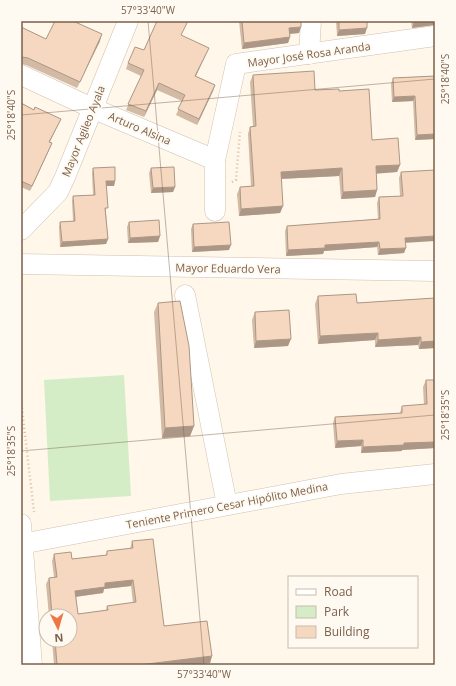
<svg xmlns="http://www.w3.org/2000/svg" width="456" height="686" font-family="'Open Sans',sans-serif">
  <rect width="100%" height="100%" fill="#fef7ea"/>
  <polygon fill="#d4edc6" points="124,375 131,496 50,501 44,380"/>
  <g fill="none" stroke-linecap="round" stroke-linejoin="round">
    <g stroke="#d2c0ad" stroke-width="21">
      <g id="minor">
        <polyline points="309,54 311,21"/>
        <polyline points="21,75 92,108 215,160"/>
        <polyline points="215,211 215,160 236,64 435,36"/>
        <polyline points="21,230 58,192 65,177 128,21"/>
        <polyline points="21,264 435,271"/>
        <polyline points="185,295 227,505"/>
        <polyline points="21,524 32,665"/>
        <polyline points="21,544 341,484 435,474"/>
      </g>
    </g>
    <g stroke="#dbbba1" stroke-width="2.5" stroke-dasharray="1 3" stroke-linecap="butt">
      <polyline points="232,182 236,180 240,132"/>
      <polyline points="21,400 34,512"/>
    </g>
    <use href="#minor" stroke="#fff" stroke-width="20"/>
  </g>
  <g fill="#d3baa4" fill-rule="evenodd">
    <polygon points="239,21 301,21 299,33 290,34 290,37 288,43 242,49"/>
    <polygon points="336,21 367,21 365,34 337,36"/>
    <polygon points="411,21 435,21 435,25 412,28"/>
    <polygon points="21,27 46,39 100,41 77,88 26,65 21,64"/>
    <polygon points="182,36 209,48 196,76 215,85 213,91 197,125 176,115 182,101 157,90 144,117 126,110 141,76 126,69 128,63 144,50"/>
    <polygon points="253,75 315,90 339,91 372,140 400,165 397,172 376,173 377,190 375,197 341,199 339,176 281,179 283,206 280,213 239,216 237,194 240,187 251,187 248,134 250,127 253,126 250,82"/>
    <polygon points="435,76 435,139 415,140 413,101 392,102 391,84 393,78"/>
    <polygon points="21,103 34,110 61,119 50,142 52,143 50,148 30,191 21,187"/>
    <polygon points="93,168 115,181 114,186 106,186 106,213 108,239 106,244 60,247 59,227 60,222 73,221 72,201 73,196 93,195 92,173"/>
    <polygon points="151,168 175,187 173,192 151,193 149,173"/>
    <polygon points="401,172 406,243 404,253 378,255 377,247 324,251 323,254 286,256 285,231 287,226 378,219 377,203 379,197 400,196 399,178"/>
    <polygon points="129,222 160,236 158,242 128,243 127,227"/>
    <polygon points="193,224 229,250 192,252 191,229"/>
    <polygon points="318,296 357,303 435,298 435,348 419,349 418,345 375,347 375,340 318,344 315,304"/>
    <polygon points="158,303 194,426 190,436 162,438 154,312"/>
    <polygon points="255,312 288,346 254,348 252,320"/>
    <polygon points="426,380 435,380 435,448 402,450 402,451 361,453 361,446 335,448 333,423 335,417 400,413 402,406 424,405 423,387"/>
    <path d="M132 541 164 626 212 656 210 663 189 665H54L52 640H70V616H49L46 584 49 578 54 577 52 561 54 554 72 559 106 555 107 551 130 549ZM131 586 133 603 107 606 106 610 78 614 76 597 103 593 104 589Z"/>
  </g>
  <g fill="#ac9786">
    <polygon points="419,21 435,21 434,25 412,28 414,22"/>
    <polygon points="301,27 299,33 287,34 289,28"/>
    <polygon points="367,28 365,34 337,36 339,30"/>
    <polygon points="102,34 100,41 77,88 80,82"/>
    <polygon points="290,37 288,43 242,49 244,43"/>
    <polygon points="209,48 206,54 193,82 195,76"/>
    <polygon points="159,83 157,90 144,117 146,111"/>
    <polygon points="215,85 213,91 197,125 199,119"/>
    <polygon points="415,96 413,101 392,102 394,97"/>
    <polygon points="435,134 435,139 415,140 417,135"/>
    <polygon points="52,143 50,148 30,191 32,186"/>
    <polygon points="400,165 397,172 373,174 376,166"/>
    <polygon points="342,168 339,176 278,179 281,172"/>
    <polygon points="106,181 115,181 114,186 104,186"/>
    <polygon points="175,187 173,192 151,193 153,188"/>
    <polygon points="377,190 375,197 341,199 343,192"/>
    <polygon points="283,206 280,213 239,216 241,209"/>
    <polygon points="160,236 158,242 128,243 130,238"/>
    <polygon points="435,236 435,241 403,243 405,238"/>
    <polygon points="108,239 106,244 60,247 62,242"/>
    <polygon points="379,242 377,247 324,251 323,254 286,256 288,250 325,245"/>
    <polygon points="231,245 229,250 192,252 194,247"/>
    <polygon points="406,248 404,253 378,255 380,249"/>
    <polygon points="378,333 375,340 318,344 320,336"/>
    <polygon points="421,337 418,345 375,347 378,340"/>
    <polygon points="291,339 288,346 254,348 256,341"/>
    <polygon points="435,341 435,348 419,349 421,342"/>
    <polygon points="194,426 190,436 162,438 165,428"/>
    <polygon points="363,440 361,446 335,448 337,441"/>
    <polygon points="435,442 435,448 402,450 402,451 361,453 363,447 404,443"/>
    <polygon points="133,580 131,586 104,589 103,593 73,597 75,591 105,583"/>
    <polygon points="212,656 210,663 189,665 139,665"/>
  </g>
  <g fill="#f5d8bf" stroke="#ac9786" fill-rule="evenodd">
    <polygon points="55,21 73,21 102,34 80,82 28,58 22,57 21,57 21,27 46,39"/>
    <polygon points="157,21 188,21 181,35 209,48 195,76 215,85 199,119 178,109 185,95 159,83 146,111 128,104 144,70 128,63 135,47 144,50"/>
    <polygon points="242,21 301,21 301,27 289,28 290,37 244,43"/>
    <polygon points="339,21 367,21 367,28 339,30"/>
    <polygon points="314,71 315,90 339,89 339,91 369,89 372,140 398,138 400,165 376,166 377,190 343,192 342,168 281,172 283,206 241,209 240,187 254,186 250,127 256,126 253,75"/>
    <polygon points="435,76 435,134 417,135 415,96 394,97 393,78"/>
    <polygon points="21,103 34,110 35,107 61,119 49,142 52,143 32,186 21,181"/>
    <polygon points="115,167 115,181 106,181 108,208 105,208 108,239 62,242 60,222 75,221 73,196 95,195 93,168"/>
    <polygon points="174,167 175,187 153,188 151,168"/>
    <polygon points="435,170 435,236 405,238 406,248 380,249 379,242 325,245 325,248 288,250 287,226 380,219 379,197 403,196 401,172"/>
    <polygon points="159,220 160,236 130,238 129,222"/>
    <polygon points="229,222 231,245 194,247 193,224"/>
    <polygon points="356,294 357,303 435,298 435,341 421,342 421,337 378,340 378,333 320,336 318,296"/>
    <polygon points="180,301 189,346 194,426 165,428 158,303"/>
    <polygon points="289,310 291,339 256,341 255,312"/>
    <polygon points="426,380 435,380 435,442 404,443 404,445 363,447 363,440 337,441 335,417 402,413 402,406 427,404"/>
    <path d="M153 539 164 626 207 621 212 656 139 665H57L55 640H70V616H52L49 578 57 577 54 554 71 552 72 559 107 555V551L133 548 132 541ZM133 580 136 602 107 606 108 610 78 614 75 591 105 587V583Z"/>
  </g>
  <path fill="none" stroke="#7b5f4a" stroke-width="1" stroke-opacity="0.45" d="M148 21 204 665M21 115 435 79M21 451 435 415"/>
  <g text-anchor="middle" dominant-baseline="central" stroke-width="3.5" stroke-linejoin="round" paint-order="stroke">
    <g font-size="11" fill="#7b5f4a" stroke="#fffaf1">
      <text transform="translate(309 54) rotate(-8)">Mayor José Rosa Aranda</text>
      <text transform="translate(140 128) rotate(23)">Arturo Alsina</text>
      <text transform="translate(83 131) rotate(-68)">Mayor Agileo Ayala</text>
      <text transform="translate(228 268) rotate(1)">Mayor Eduardo Vera</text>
      <text transform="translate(227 505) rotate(-11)">Teniente Primero Cesar Hipólito Medina</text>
    </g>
  </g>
  <rect width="456" height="686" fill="none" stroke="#fffaf1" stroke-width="44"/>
  <rect x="288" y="576" width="130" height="72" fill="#fffaf1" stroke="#cabcae"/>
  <rect x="296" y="589" width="20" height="6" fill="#ffffff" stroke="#cabcae"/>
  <text x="324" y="596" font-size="12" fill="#7b5f4a">Road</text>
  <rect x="296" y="606" width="20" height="12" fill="#d4edc6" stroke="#cabcae"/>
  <text x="324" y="616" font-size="12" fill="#7b5f4a">Park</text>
  <rect x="296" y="626" width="20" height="12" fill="#f5d8bf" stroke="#cabcae"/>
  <text x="324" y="636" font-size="12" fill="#7b5f4a">Building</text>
  <g transform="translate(58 628) rotate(175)"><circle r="19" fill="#fffaf1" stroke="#cabcae"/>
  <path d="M0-3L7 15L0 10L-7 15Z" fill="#ee7748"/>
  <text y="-6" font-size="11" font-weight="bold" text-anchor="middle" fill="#7b5f4a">N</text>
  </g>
  <rect x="22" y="22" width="412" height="642" fill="none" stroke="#7b5f4a" stroke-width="1.5"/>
  <g font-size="10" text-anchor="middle" fill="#7b5f4a">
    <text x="148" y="14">57°33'40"W</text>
    <text transform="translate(445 79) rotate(-90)" y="4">25°18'40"S</text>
    <text transform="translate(11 115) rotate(-90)" y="4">25°18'40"S</text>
    <text transform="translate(445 415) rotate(-90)" y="4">25°18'35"S</text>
    <text transform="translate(11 451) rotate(-90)" y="4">25°18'35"S</text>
    <text x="204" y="678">57°33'40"W</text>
  </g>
</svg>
